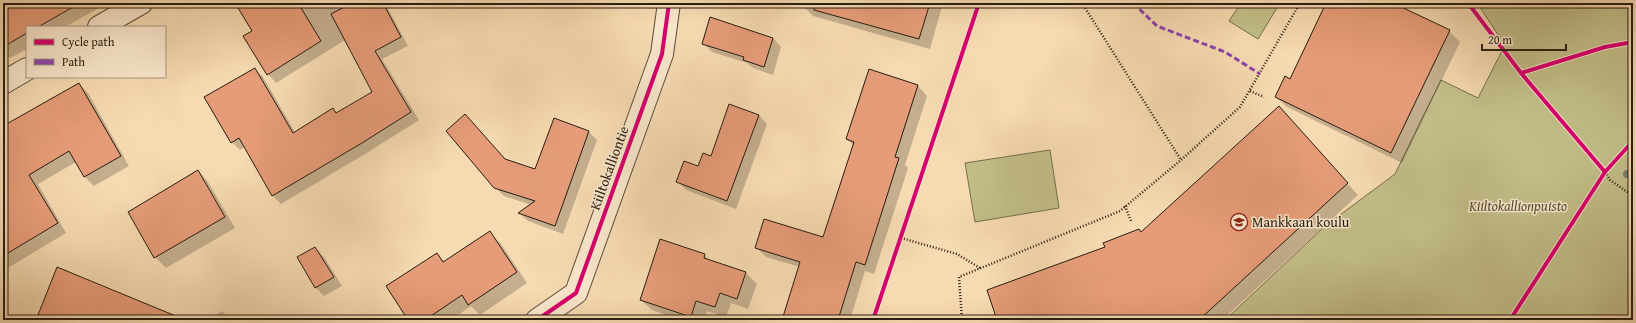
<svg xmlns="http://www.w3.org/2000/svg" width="1636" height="323" font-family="'Gentium Book Plus',serif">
  <rect width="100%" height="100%" fill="#f6dab1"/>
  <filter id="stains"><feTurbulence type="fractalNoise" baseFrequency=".005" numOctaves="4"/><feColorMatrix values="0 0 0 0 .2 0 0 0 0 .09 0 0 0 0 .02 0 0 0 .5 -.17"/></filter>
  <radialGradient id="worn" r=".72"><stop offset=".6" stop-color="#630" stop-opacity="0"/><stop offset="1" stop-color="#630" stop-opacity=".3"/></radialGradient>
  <g fill="#c2be88" stroke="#746e4c">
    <polygon points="1241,3 1280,3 1258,39 1229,21"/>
    <polygon points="1486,3 1633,3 1633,320 1225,320 1325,226 1395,174 1441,80 1478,98 1505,45 1481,9"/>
    <polygon points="1050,150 1059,208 975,222 965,163"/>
  </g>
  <g fill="#0003">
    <polygon points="3,3 96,3 99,8 65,27 27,27 27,49 10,58 3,51"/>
    <polygon points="236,3 385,3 408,46 382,59 419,120 370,151 281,204 273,196 245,147 240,150 232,142 255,69 263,77 295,132 333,109 337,114 373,93 345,40 276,83 268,74 254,31"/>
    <polygon points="804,3 943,3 930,49 813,16 803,6"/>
    <polygon points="1327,3 1400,3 1398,6 1449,31 1460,42 1402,163 1287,107 1276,97 1290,80"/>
    <polygon points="773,38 781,47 773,75 753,68 747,63 712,52 703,43"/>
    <polygon points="79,84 88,93 129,166 94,186 85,177 76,162 38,184 66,233 3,271 3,116 10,123"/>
    <polygon points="918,86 927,96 905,165 908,168 874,274 865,271 850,320 784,320 800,267 766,257 756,247 824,238 854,146 847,139"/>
    <polygon points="759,115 767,124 736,209 686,190 678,181 699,168"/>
    <polygon points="1289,119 1358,195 1222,320 999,320 1106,247 1142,233"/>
    <polygon points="589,132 597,140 563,234 528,221 519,213 531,205 504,196 495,187 506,160 535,171"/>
    <polygon points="198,171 208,182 235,228 166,268 155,257"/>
    <polygon points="490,233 501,244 527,283 480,315 471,306 451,320 410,320 437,254 445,262"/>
    <polygon points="315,248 324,257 342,286 324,296 316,288 299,258"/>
    <polygon points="704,255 711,262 746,273 757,284 748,309 731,303 726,317 707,311 704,320 680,320 652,310 641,300"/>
    <polygon points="222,311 231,320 208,320"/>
  </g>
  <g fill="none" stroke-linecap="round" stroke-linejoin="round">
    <polyline stroke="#6e7c6b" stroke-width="8" points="1627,174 1633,176"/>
  </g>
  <g fill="#e69c78" stroke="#271d11">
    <polygon points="3,3 80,3 38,27 27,27 27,33 3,47"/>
    <polygon points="235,3 298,3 321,41 267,75 243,36 252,31"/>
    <polygon points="352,3 383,3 401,37 375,51 411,112 362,143 272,196 239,138 231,143 204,97 255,68 293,133 333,108 336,113 372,92 331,14"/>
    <polygon points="815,3 930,3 919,39 814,10"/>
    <polygon points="1326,3 1393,3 1450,30 1391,153 1275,97 1285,76 1290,79"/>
    <polygon points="710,17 773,38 764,67 743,60 744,57 702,44"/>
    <polygon points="869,69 918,85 895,157 899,158 865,265 856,262 838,320 782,320 800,262 755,248 764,219 823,237 854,142 846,139"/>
    <polygon points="79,83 121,156 84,177 69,151 29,175 58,223 3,256 3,126"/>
    <polygon points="729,104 759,115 727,201 676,182 684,161 698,166 703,153 711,156"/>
    <polygon points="1279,106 1348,183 1199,320 997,320 987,290 1105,247 1103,243 1139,229 1141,232"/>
    <polygon points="465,114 505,159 535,169 554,118 589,131 555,226 518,213 535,201 494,188 446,131"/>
    <polygon points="198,170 225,217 154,258 128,212"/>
    <polygon points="490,231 517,272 468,305 462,295 425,320 408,320 386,286 437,253 443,262"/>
    <polygon points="660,239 705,254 704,258 746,272 737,299 720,293 715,307 696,301 691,317 640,300"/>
    <polygon points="315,247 334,277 315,288 297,257"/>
    <polygon points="57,267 183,319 183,320 36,320"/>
  </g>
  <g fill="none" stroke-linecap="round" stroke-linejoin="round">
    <g stroke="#5b4c39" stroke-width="24">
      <g id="minor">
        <polyline points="99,27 141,3"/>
        <polyline points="3,83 27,69"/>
        <polyline points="537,320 576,293 662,54 669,3"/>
      </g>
    </g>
    <g stroke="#271d11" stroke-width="2.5" stroke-dasharray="1 2" stroke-linecap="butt">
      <polyline points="1082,3 1181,160 1240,107 1300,3"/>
      <polyline points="1250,91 1264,97"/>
      <polyline points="1605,172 1610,180 1633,196"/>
      <polyline points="1125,206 1131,221"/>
      <polyline points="901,238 957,254 980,268"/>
      <polyline points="962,320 959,277 1120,211 1181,160"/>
    </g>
    <use href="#minor" stroke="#f9e7cc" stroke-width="22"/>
    <polyline stroke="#8e44ad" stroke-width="3" stroke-dasharray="6 3" stroke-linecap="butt" points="1133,3 1157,26 1225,52 1260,74"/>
    <g stroke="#f9e7cc" stroke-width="6">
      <g id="cycleway">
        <polyline points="1468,3 1521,73"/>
        <polyline points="1605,172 1521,73 1605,47 1633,42"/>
        <polyline points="537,320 576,293 662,54 669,3"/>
        <polyline points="873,320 979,3"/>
        <polyline points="1510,320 1605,172 1633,141"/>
      </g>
    </g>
    <use href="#cycleway" stroke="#d6006c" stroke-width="4"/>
  </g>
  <defs>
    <g id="school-ring" transform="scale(0.9)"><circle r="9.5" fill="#f9e7cc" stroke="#8f2418" stroke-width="1.5"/><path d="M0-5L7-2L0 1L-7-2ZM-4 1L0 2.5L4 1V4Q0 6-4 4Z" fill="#8f2418"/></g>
  </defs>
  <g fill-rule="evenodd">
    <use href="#school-ring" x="1239" y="222"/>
  </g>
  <g text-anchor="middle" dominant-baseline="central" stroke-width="3" stroke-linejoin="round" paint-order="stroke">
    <g font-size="14" fill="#271d11" stroke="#f9e7cc">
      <text transform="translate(609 168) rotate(-70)">Kiiltokalliontie</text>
    </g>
    <g font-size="14" font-style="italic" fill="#564d35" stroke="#f9e7cc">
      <text x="1518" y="206">Kiiltokallionpuisto</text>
    </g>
    <g font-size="14" fill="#271d11" stroke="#f9e7cc" text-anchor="start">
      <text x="1252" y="222">Mankkaan koulu</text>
    </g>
  </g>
  <rect width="1636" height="323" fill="none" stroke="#f6dab1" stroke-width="16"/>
  <rect x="4" y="4" width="1628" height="315" fill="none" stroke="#271d11" stroke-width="2"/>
  <rect x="8" y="8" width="1620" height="307" fill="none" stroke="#271d11"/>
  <rect x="26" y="26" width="140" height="52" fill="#f9e7cc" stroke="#a59681"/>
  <rect x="34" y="39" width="20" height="6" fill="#d6006c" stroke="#a59681"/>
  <text x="62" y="46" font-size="12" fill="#271d11">Cycle path</text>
  <rect x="34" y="59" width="20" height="6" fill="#8e44ad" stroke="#a59681"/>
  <text x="62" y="66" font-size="12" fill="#271d11">Path</text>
  <path d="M1482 44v6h84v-6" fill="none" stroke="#271d11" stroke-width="2"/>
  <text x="1488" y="44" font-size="12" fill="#271d11" stroke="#f9e7cc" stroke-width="3" paint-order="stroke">20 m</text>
  <rect width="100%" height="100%" filter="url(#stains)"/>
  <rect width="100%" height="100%" fill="url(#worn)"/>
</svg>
